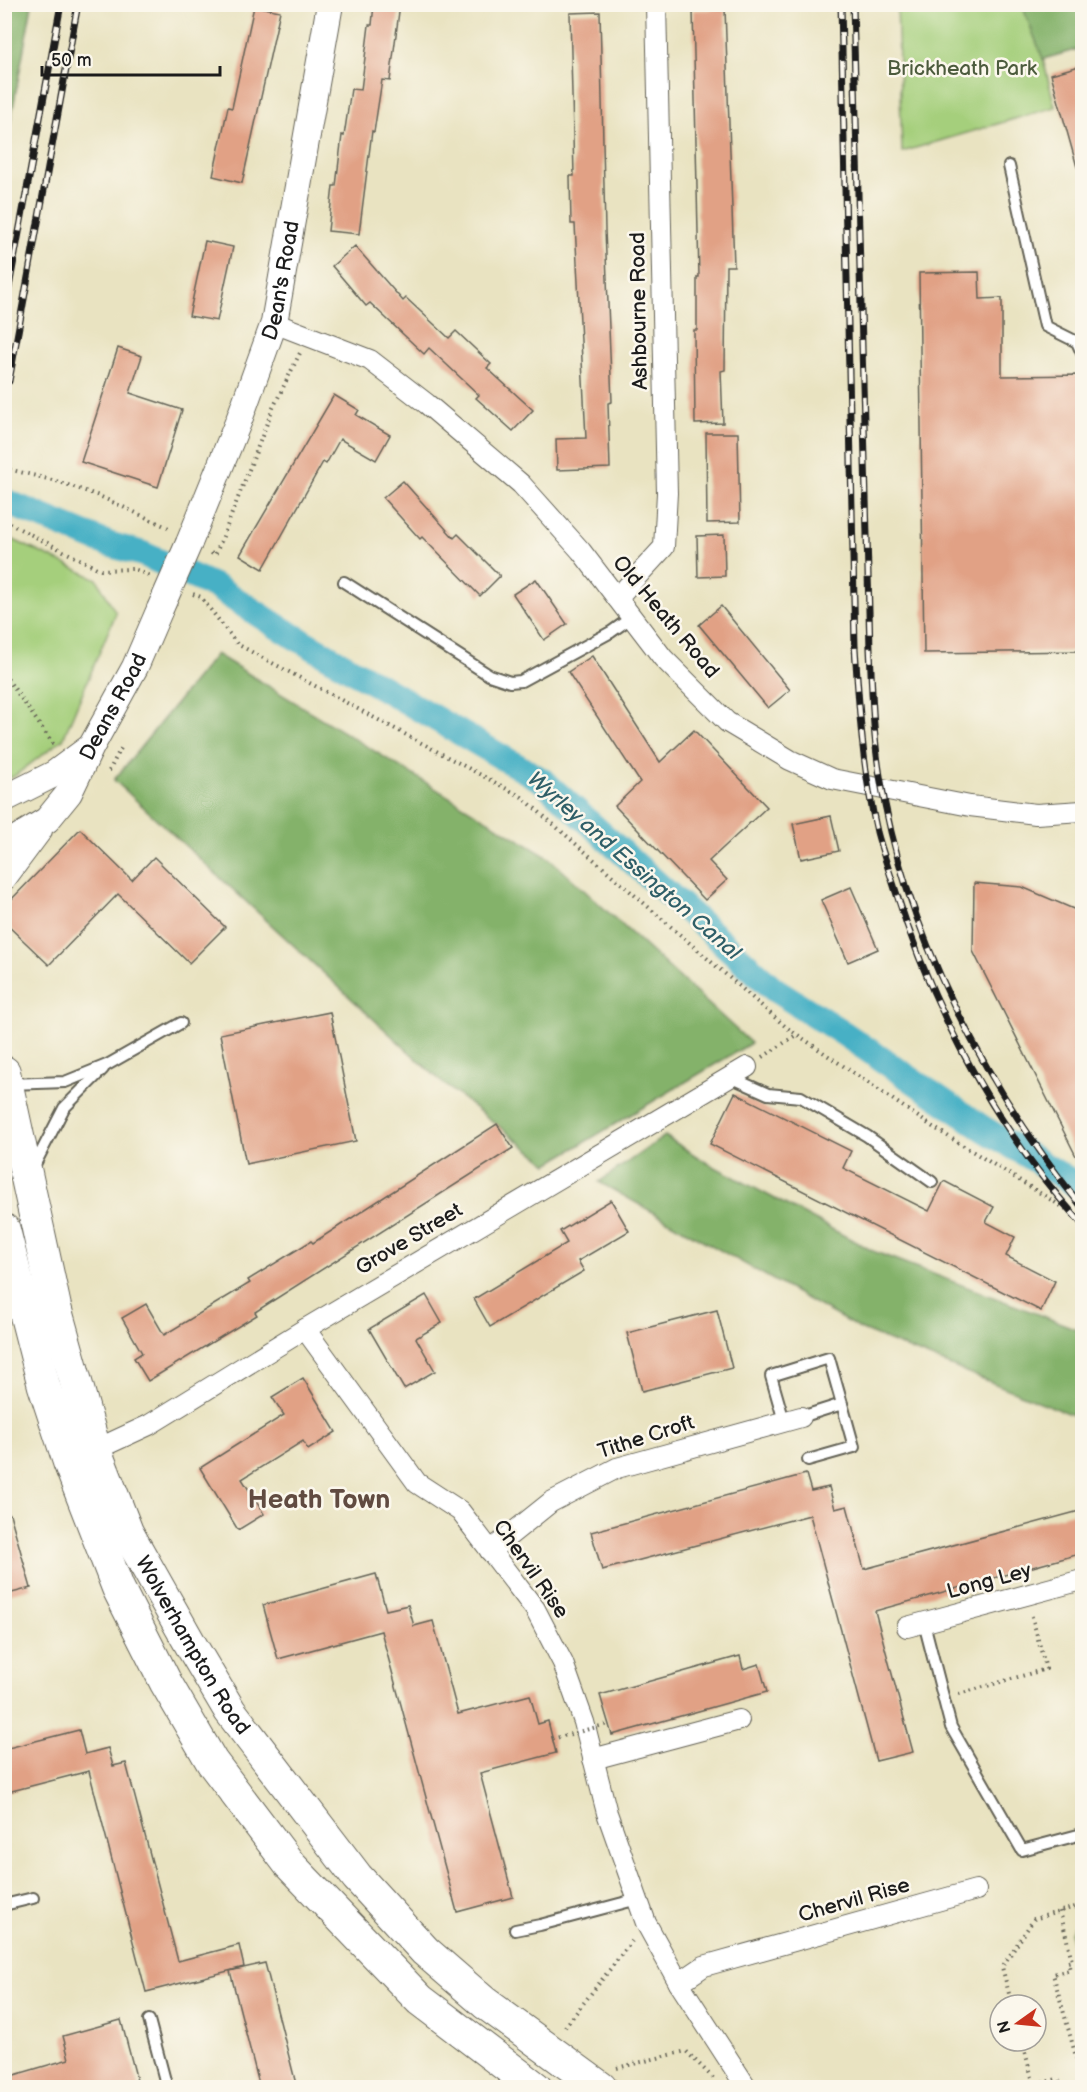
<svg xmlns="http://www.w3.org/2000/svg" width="1087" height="2092" font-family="'Balsamiq Sans',sans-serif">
  <rect width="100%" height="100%" fill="#fbf7ec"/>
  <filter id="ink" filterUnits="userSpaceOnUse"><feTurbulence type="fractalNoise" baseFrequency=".0167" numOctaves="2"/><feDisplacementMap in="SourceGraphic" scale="12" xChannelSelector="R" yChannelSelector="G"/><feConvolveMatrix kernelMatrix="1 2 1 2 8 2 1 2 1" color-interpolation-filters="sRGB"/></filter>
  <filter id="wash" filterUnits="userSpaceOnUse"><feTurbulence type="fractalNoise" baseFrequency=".008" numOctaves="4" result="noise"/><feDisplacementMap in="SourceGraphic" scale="24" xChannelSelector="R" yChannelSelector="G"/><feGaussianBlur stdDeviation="1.35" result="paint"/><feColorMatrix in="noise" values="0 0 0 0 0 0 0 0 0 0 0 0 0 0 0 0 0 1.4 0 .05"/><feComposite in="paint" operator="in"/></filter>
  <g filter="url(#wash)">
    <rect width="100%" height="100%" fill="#e9e3c1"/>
    <g fill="#a5cf7b" stroke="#60764c" stroke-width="1.5">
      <polygon points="897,5 1082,5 1082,48 1043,59 1055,107 902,152"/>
      <polygon points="5,536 97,579 116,613 63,739 13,777 5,779"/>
      <polygon points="1082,1912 1082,1956 1077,1958 1070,1932"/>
    </g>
    <g fill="#84b26b" stroke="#506744" stroke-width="1.5">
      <polygon points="5,4 32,5 5,151 4,5"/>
      <polygon points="1022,5 1082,5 1082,48 1043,59"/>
      <polygon points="216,654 549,858 751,1043 548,1164 444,1084 114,780"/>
      <polygon points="665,1136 704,1161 873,1251 1082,1331 1082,1419 862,1330 599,1182"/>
    </g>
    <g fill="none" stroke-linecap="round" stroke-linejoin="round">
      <polyline stroke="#46b0c5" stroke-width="26" points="4,501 108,544 143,554 216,587 278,627 543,781 774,989 843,1033 984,1129 1082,1188"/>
    </g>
    <g id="blocks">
      <g fill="#e1a185">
        <polygon points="374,4 400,4 390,81 382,80 374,132 372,131 359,234 328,231 333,186 336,186 342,135 344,136 351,89 361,90 369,25 372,25"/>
        <polygon points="254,6 280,11 242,183 213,176 228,107 232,108"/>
        <polygon points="725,9 734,266 726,266 725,370 721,371 723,423 695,424 694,330 697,330 697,277 699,277 693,10"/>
        <polygon points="600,12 605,230 612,402 608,403 610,468 557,470 556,439 586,438 575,224 571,224 570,176 574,176 570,13"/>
        <polygon points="1083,65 1083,167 1077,167 1051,74"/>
        <polygon points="205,241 233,247 217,321 189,316"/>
        <polygon points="355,246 403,301 406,298 449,338 456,331 491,364 487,368 533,410 513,431 476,398 479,395 429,348 424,354 370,303 366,306 332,266"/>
        <polygon points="979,272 980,299 1002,298 1002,376 1083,375 1083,651 924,653 919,273"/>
        <polygon points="118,348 142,356 130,393 182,410 158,487 81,462"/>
        <polygon points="334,395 359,410 356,415 390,435 376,460 340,439 326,464 323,462 263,569 240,555"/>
        <polygon points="706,433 738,433 740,522 707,523"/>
        <polygon points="403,481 454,538 458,534 500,576 480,596 422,537 420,539 383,498"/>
        <polygon points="724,535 725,576 698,577 697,536"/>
        <polygon points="536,579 567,624 544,640 513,594"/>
        <polygon points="721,606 790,690 768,708 699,625"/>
        <polygon points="592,656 660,762 694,730 767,807 709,861 727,880 705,900 615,806 640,782 568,672"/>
        <polygon points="831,816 839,851 801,859 793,824"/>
        <polygon points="80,829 132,880 154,857 225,927 189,963 118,894 49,965 4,922 4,907"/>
        <polygon points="974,883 1022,887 1083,913 1083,1170 973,951"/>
        <polygon points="851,887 878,949 848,962 821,900"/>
        <polygon points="330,1012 356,1141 246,1164 220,1034"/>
        <polygon points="735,1093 851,1151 843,1168 929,1211 944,1181 994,1207 986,1222 1015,1237 1006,1256 1055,1281 1041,1311 710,1144"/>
        <polygon points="497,1124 513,1148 255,1312 257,1315 148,1381 134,1358 142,1353 122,1318 146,1304 164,1335 250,1283 248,1280 311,1241 313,1243"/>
        <polygon points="611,1200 629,1231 578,1261 584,1271 490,1327 474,1299 567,1243 560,1231"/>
        <polygon points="426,1295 442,1323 416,1338 435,1371 404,1389 369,1329"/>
        <polygon points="717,1310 732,1368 642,1391 627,1333"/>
        <polygon points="303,1378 336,1432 308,1450 303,1441 242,1479 264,1514 238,1530 200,1468 284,1415 272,1397"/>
        <polygon points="806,1474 811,1491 829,1487 835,1509 847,1506 864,1569 1083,1510 1083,1553 875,1611 913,1752 876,1761 810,1515 602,1570 591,1532"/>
        <polygon points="10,1514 31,1588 4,1595 4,1515"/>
        <polygon points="376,1574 386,1610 408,1605 414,1626 433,1621 458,1714 530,1695 538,1724 548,1721 556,1753 480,1773 513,1897 457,1912 381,1631 278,1659 263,1605"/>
        <polygon points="740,1656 743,1669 759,1664 767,1692 612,1735 600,1695"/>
        <polygon points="79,1730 85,1754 108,1748 113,1766 126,1763 178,1961 239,1945 244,1967 146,1992 89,1771 4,1793 4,1749"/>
        <polygon points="265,1963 297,2088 260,2088 230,1971"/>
        <polygon points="121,2020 139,2088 4,2088 4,2078 69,2059 63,2036"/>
      </g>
    </g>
  </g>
  <g filter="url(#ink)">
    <use href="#blocks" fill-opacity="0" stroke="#646256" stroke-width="1.5"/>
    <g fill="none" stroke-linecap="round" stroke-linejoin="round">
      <g stroke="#646256" stroke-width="14">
        <g id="service">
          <polyline points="1009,166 1045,326 1077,342 1082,353"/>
          <polyline points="344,582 489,675 510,682 521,681 611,632 632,617"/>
          <polyline points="730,1077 768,1094 801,1097 867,1136 932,1182"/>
          <polyline points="10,1084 65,1082 107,1065 181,1023"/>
          <polyline points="33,1168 64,1108 103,1069"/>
          <polyline points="801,1417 842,1404 854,1447 808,1460"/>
          <polyline points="784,1421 771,1376 829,1358 842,1404"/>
          <polyline points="924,1623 951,1727 1022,1850 1082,1834"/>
          <polyline points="4,1905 33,1898"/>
          <polyline points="515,1930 540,1925 638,1899"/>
          <polyline points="149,2020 167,2088"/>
        </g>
      </g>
      <g stroke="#646256" stroke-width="22">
        <g id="minor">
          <polyline points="274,323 370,360 427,404 521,484 581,551 663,658 727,722 757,740 790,760 832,779 970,806 1036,814 1082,811"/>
          <polyline points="617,598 664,547 667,493 656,4"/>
          <polyline points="305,1329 417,1483 460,1511 535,1609 563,1663 584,1722 607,1813 646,1923 679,1983 747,2088"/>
          <polyline points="95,1450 149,1425 305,1329 747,1067"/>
          <polyline points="490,1551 551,1502 617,1468 801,1417"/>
          <polyline points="907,1627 1082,1580"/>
          <polyline points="593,1759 739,1720"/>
          <polyline points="679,1983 704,1966 976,1890"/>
        </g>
      </g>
      <g stroke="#646256" stroke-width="28">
        <g id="tertiary">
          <path id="s1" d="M189 543 239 420 274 323 330 4"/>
          <polyline points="4,799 54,774 88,749"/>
          <path id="s2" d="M4 846 47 820 69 793 91 747 135 667 160 609"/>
          <polyline points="4,877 39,830"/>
        </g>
      </g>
      <g stroke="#646256" stroke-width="34">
        <g id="primary">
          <path id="s3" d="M4 1072 55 1307 95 1450 127 1532 192 1647 230 1711 357 1877 425 1951 485 2003 601 2088"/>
          <polyline points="4,1230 44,1386 69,1462 118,1588 166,1683 212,1762 290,1865 420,2000 536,2088"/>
        </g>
      </g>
      <g stroke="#646256" stroke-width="4" stroke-dasharray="1.5 4.5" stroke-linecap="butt">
        <polyline points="4,468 60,482 99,496 169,528"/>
        <polyline points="4,521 101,570 134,569 150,576"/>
        <polyline points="211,553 215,555 222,539 273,408 300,353"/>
        <polyline points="193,594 201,597 237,644 522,797 786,1027 933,1127 1082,1219"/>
        <polyline points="4,674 54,745"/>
        <polyline points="109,771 121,748"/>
        <polyline points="763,1057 796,1035"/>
        <polyline points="959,1694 1046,1669 1031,1613"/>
        <polyline points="1060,1911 1072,1961 1068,1962 1070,1970 1053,1974 1082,2078"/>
        <polyline points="1012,2005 1002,1967 1034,1919 1082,1905"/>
        <polyline points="565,2027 632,1941"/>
        <polyline points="1022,2041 1034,2085 1057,2079 1066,2088"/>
        <polyline points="617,2068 686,2051 715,2080"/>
      </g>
      <use href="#service" stroke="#fff" stroke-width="10"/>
      <use href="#minor" stroke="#fff" stroke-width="20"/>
      <use href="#tertiary" stroke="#fff" stroke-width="26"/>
      <use href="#primary" stroke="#fff" stroke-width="32"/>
      <g stroke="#1c1c1c" stroke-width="7">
        <g id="rail">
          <path d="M841 4 855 647C859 709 863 771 877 832 882 851 889 870 895 889 934 1012 995 1128 1082 1224"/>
          <path d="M853 4 870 649C872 692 873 734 880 776 904 931 985 1086 1082 1207"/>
          <polyline points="4,314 61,4"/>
          <polyline points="9,381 78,4"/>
        </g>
      </g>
      <use href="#rail" stroke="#fbf7ec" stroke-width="4.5" stroke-dasharray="14" stroke-linecap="butt"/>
      <g stroke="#646256" stroke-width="28" stroke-linecap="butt">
        <polyline id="tertiary-bridge" points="160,609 189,543"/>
      </g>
      <polyline stroke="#646256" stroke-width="4" stroke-dasharray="1.5 4.5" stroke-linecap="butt" points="552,1739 608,1724"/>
      <use href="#tertiary-bridge" stroke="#fff" stroke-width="26"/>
    </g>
  </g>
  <g text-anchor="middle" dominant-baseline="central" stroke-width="5" stroke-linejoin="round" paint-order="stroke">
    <g font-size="21" fill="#4c5b3d" stroke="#fbf7ec">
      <text x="962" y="68">Brickheath Park</text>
    </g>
    <g font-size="21" fill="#1c1c1c" stroke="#fbf7ec">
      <text stroke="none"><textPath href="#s1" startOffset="279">Dean's Road</textPath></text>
      <text transform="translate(639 311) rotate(-91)">Ashbourne Road</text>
      <text transform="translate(666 617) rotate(50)">Old Heath Road</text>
      <text stroke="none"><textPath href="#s2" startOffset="182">Deans Road</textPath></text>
      <text transform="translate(409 1239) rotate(-31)">Grove Street</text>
      <text transform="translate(646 1437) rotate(-18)">Tithe Croft</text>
      <text transform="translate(531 1569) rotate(55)">Chervil Rise</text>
      <text transform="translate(989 1581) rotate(-15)">Long Ley</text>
      <text stroke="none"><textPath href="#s3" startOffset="608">Wolverhampton Road</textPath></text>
      <text transform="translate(854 1900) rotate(-16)">Chervil Rise</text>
    </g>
    <g font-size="22" font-style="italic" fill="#2f5f68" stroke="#fbf7ec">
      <text transform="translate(634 866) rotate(41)">Wyrley and Essington Canal</text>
    </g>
    <g font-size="27" font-weight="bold" fill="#614b41" stroke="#fbf7ec">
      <text x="319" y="1500">Heath Town</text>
    </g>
  </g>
  <rect width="1087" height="2092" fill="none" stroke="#fbf7ec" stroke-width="24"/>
  <g transform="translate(1018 2023) rotate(255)"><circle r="28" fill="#fbf7ec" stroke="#a29f99" stroke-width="1.5"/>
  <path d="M0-4.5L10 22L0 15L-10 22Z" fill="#c8321e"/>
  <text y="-9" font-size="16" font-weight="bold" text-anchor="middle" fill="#1c1c1c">N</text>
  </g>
  <path d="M42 66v9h178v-9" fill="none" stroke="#1c1c1c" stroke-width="3"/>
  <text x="51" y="66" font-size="18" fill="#1c1c1c" stroke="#fbf7ec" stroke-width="4.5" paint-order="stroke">50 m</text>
</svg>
